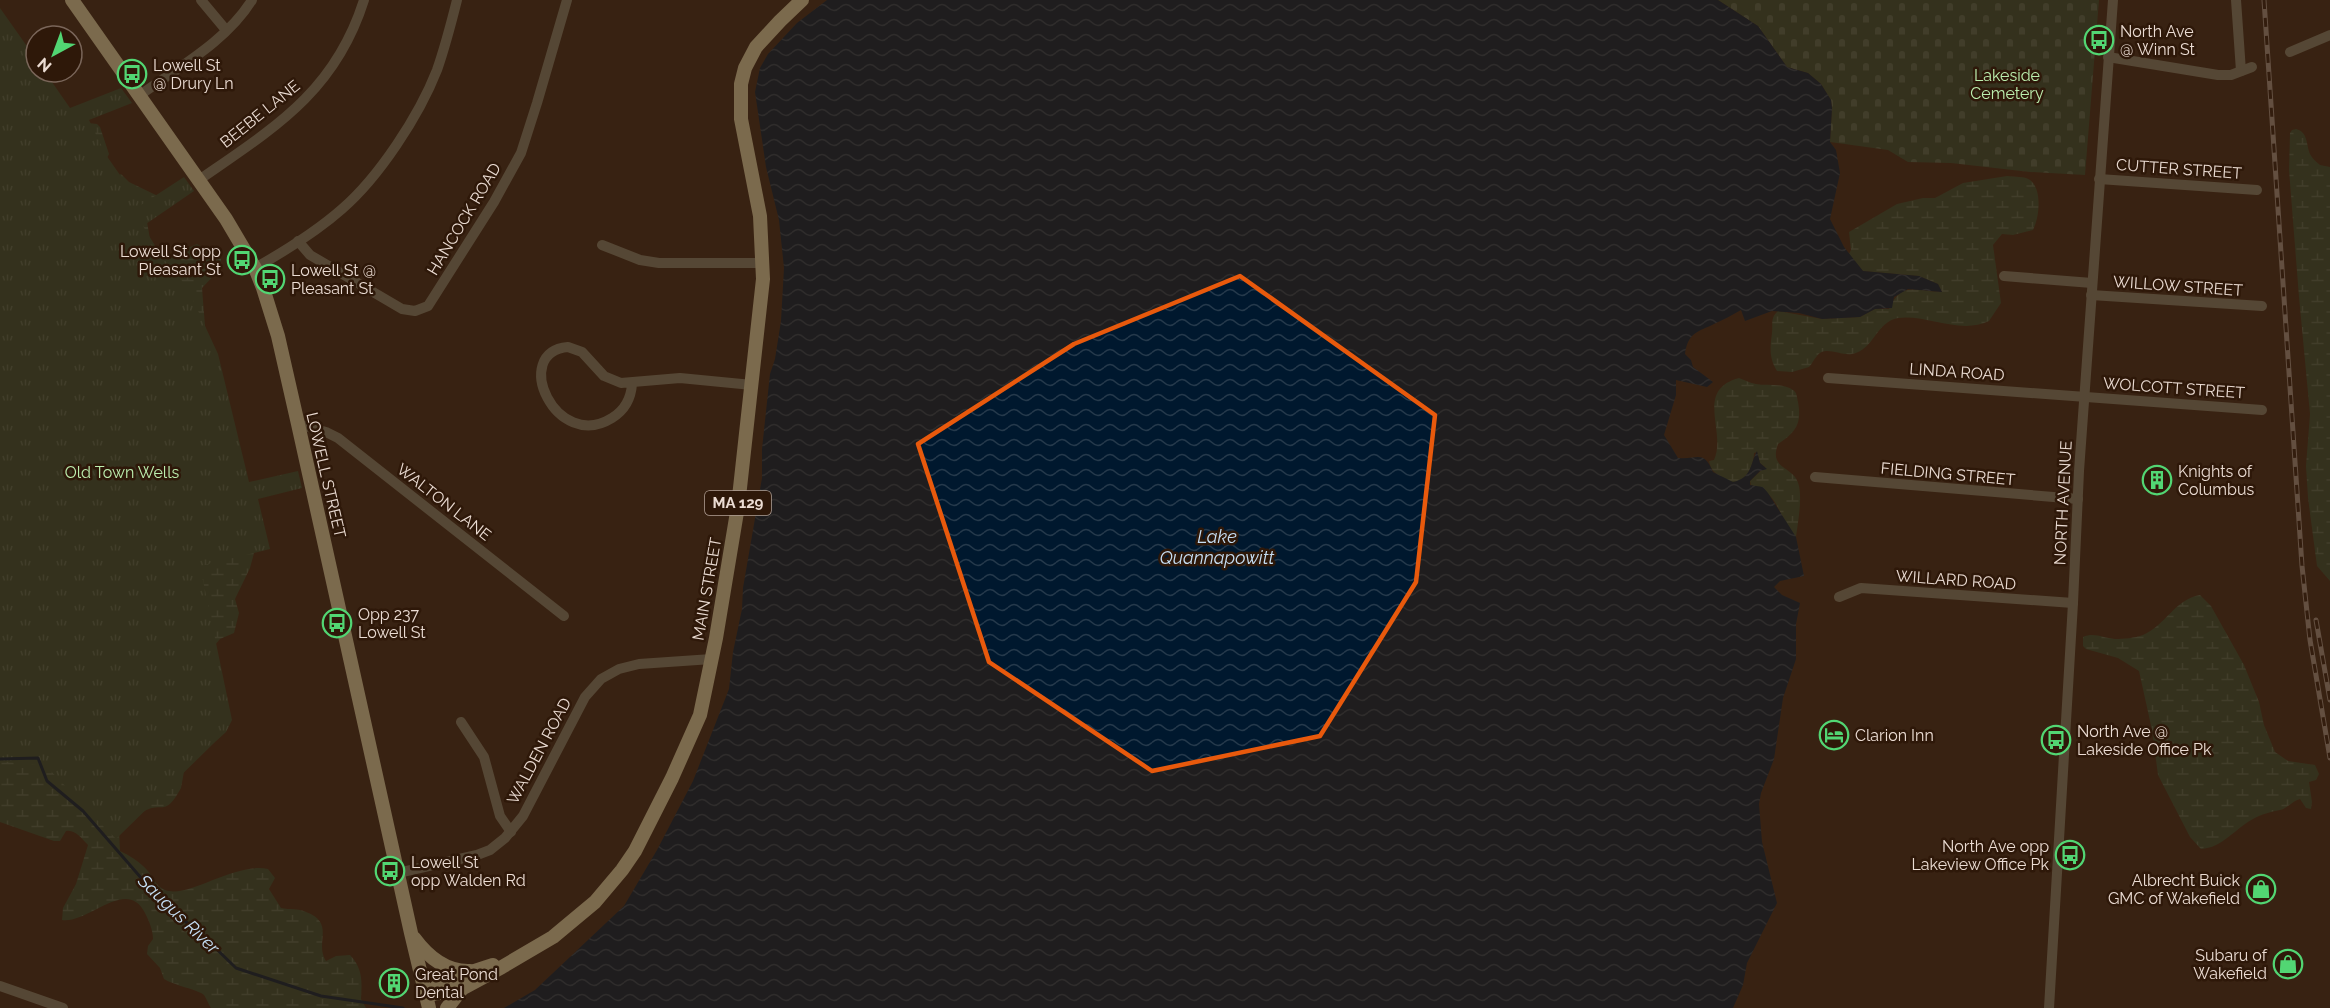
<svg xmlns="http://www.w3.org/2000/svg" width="2330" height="1008" font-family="Raleway,sans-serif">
  <defs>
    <pattern id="wetland-marsh" width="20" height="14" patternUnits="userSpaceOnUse" patternTransform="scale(1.5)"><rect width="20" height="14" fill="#2f442a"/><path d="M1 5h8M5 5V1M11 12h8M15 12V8" fill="none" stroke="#4d5e48"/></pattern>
    <pattern id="cemetery-stones" width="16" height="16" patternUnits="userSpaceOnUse" patternTransform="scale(1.5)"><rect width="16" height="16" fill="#2f442a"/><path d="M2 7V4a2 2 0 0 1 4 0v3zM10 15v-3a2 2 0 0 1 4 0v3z" fill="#4d5e48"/></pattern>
    <pattern id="park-tufts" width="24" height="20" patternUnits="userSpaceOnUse" patternTransform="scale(1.5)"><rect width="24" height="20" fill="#2f442a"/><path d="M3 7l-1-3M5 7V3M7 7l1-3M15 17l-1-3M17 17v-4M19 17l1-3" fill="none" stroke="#4d5e48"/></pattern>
    <pattern id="water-waves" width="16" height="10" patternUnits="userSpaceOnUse" patternTransform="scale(1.5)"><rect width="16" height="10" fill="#00182e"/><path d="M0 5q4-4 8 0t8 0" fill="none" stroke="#25394b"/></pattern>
  </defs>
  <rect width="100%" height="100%" fill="#382213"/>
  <g fill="url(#wetland-marsh)">
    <path d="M88 123 97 124 100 127 109 154 107 158 119 175 121 174 129 182 160 197 146 216 150 239 160 254 170 256 197 244 221 259 220 269 202 288 205 326 257 542 250 568 235 599 239 613 234 633 220 639 205 657 181 788C164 819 163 800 143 812 134 816 127 824 119 829L120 851C129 855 140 862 147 870 153 876 155 886 165 890 189 899 233 862 268 869L275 878 269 889 281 908C290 910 298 908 306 912 336 923 314 943 326 961L336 956 350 955C363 969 362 981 361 999L366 1008H211C208 1004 207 999 204 995 199 990 173 985 164 979L160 968 147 954 148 946 153 939C153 930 149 921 145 913 127 876 88 924 62 920L63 908 76 884 88 845C82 839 75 829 66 831L60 841H54L0 822V143Z"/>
    <path d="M2296 129C2308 132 2306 144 2310 154 2312 158 2316 162 2320 165L2330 167V581L2317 566 2308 498 2306 466 2310 414 2299 297 2289 170 2290 133 2292 130Z"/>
    <path d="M2007 176C2014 177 2025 176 2030 180 2043 190 2039 219 2033 230L2013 235 2002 234 1993 245 2001 303 1989 321C1960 335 1927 314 1898 318 1876 322 1874 350 1852 354 1840 356 1825 345 1817 356 1814 359 1812 364 1809 367L1792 372 1777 371C1769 358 1770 348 1772 333 1773 324 1770 318 1778 311L1822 319 1860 317 1875 309H1889C1902 280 1917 292 1942 292L1938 284 1919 276 1863 271 1849 254 1851 250 1849 232 1897 204 1923 198H1935L1963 183Z"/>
    <path d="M1739 378C1745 380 1750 383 1756 384 1767 386 1783 383 1793 390 1797 392 1797 398 1798 402 1802 424 1796 432 1778 444 1768 471 1795 465 1799 486 1802 501 1798 522 1796 537 1777 518 1781 493 1751 485L1750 481 1765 467 1760 463 1757 452 1754 453C1754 463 1747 483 1733 482 1728 482 1724 478 1720 476 1713 472 1711 469 1709 461L1714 460C1727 432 1694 390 1739 378Z"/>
    <path d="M2200 595 2211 606 2244 665 2259 702 2264 725 2275 752 2288 761 2315 765 2319 774 2316 780 2309 782 2312 802 2311 809 2306 808 2300 799C2292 801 2287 809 2280 810 2270 812 2262 814 2253 819 2236 828 2222 848 2201 849L2190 837 2158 775 2152 730 2139 671 2118 658 2086 649 2083 646V637C2094 632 2103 638 2115 639 2123 639 2135 638 2143 635 2165 626 2175 599 2200 595Z"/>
  </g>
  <polygon fill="url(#cemetery-stones)" points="1718,0 2099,0 2085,175 2030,172 1951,163 1908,162 1888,150 1830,142 1832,108 1831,100 1821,84 1808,73 1787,67 1758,26"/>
  <polygon fill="url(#park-tufts)" points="0,8 36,59 36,72 45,72 70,108 121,88 132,103 89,120 106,155 141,205 184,177 194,191 143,226 162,257 187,287 218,354 249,482 298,471 302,488 258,499 270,549 200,566 232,720 226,732 214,743 116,839 46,766 0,761"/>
  <path fill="url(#water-waves)" d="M827 0H1718L1758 26 1787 67 1808 73 1821 84 1831 100 1832 108 1830 142 1836 150 1840 173 1830 219 1844 247 1863 271 1919 276 1938 284 1942 292 1908 289 1894 297 1892 308 1875 309 1860 317 1822 319 1799 313 1772 311 1745 321 1741 310C1732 315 1723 320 1714 324 1698 332 1688 332 1685 354L1691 360 1693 367 1713 382 1707 387 1676 380V395L1664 435 1678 458C1698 460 1703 449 1713 472L1733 482C1752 478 1750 464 1757 451L1760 463 1767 469 1760 471 1750 481V485L1763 487 1768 493 1796 537 1804 576 1780 581 1774 587 1782 595 1800 603 1796 624V659L1783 698 1774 759 1761 793 1759 804 1762 842 1777 903 1747 963 1743 985 1733 1008H504L535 990 624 906 657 850 693 781 729 689 733 652 742 609 743 588 762 478V449L770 374 775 359 781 321 784 268 779 220 766 167 755 92 760 68 768 54 797 23Z"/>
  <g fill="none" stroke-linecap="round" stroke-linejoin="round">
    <polyline stroke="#00182e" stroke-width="3" points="0,759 38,758 47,781 83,811 162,902 203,936 236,968 321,996 403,1008"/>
    <g stroke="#79745f" stroke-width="10">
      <polyline points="201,0 226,30"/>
      <polyline points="2236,0 2241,71"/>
      <polyline points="2290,52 2330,35"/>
      <polyline points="2108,57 2218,75 2231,75 2252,67"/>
      <path d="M139 96C177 68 226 42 252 0"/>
      <polyline points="2099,179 2257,190"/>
      <path d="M199 180C274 128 335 92 364 0"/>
      <polyline points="298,241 310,255 402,309 415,311 428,306 494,202 521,153 537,103 567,0"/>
      <polyline points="602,245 640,260 659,263 763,263"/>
      <path d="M255 268C285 251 316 232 342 209 379 177 419 116 437 70 445 47 451 24 457 0"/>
      <polyline points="2004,276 2092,283"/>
      <polyline points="2091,295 2262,306"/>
      <polyline points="1828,378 2262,410"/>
      <path d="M632 384C631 399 625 410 612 418 556 453 510 352 568 347L582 352 604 376 621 383 680 378 752 385"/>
      <polyline points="298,424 326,432 338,438 564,616"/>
      <polyline points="1815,477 2078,499"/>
      <polyline points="1839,597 1861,588 2073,603"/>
      <polyline points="461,722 484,757 500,816 511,832"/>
      <polyline points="398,873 477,855 490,850 505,838 523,816 585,697 601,679 619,669 639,664 712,659"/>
      <polyline points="0,986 63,1008"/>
      <polyline points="2049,1008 2073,603 2079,471 2113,0"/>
    </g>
    <g stroke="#ccc094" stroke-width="14">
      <polyline points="72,0 226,219 255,268 263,288 278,336 298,424 411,933 429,1008"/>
      <path d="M414 938C428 957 446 972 470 971"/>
      <polyline points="427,995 451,991 465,987 502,967 553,937 595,902 622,870 635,851 672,778 700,715 716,638 738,506 763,279 760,216 741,119 741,84 745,68 756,47 780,21 802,0"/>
      <polyline points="427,995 444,981 493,965"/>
      <polyline points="447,1008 462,989"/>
    </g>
    <g stroke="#978579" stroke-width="5">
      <g id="rail">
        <polyline points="2264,0 2302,566 2310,640 2330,758"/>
        <polyline points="2316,620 2330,700"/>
      </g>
    </g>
    <use href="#rail" stroke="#2e1809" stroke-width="3" stroke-dasharray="9" stroke-linecap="butt"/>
  </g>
  <path d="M0 0H2330V1008H0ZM1240 276 1435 415 1416 582 1320 736 1152 771 989 662 918 444 1074 344Z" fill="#382213" fill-opacity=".55" fill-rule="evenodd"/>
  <path fill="none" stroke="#e8590c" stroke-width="4.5" stroke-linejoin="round" d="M1240 276 1435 415 1416 582 1320 736 1152 771 989 662 918 444 1074 344Z"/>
  <defs>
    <g id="bus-ring" transform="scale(1.5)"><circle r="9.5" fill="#2e1809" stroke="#52d673" stroke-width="1.5"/><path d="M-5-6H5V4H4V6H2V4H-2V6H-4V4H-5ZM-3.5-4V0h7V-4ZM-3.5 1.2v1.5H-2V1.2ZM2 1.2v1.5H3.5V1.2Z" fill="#52d673"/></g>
    <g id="building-ring" transform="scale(1.5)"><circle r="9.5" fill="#2e1809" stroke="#52d673" stroke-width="1.5"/><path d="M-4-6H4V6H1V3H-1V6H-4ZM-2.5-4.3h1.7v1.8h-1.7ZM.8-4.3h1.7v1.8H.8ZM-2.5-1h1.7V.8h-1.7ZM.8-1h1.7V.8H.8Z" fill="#52d673"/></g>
    <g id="hotel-ring" transform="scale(1.5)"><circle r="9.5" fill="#2e1809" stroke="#52d673" stroke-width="1.5"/><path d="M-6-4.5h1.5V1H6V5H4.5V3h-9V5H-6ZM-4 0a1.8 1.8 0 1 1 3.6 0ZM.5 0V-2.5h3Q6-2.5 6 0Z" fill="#52d673"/></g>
    <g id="shop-ring" transform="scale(1.5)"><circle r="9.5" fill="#2e1809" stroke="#52d673" stroke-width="1.5"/><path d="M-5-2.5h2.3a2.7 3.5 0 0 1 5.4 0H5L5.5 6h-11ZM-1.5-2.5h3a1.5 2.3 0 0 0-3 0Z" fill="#52d673"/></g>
  </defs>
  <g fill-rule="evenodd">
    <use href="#bus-ring" x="2099" y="40"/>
    <use href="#bus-ring" x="132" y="74"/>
    <use href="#bus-ring" x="242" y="260"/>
    <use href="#bus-ring" x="270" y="279"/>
    <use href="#building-ring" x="2157" y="480"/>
    <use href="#bus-ring" x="337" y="623"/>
    <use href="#hotel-ring" x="1834" y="735"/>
    <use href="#bus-ring" x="2056" y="740"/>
    <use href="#bus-ring" x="2070" y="855"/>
    <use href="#bus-ring" x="390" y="871"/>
    <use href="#shop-ring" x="2261" y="889"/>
    <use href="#shop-ring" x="2288" y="964"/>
    <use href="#building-ring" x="394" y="983"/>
  </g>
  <g text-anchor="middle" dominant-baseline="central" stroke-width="5" stroke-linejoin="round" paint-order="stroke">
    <rect fill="#2e1809" stroke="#b2a196" stroke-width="1.5" x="705" y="491" width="66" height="24" rx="4.5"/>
    <g font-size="15" font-weight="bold" fill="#ebdcd3">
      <text x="738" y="503">MA 129</text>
    </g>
    <g font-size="16" fill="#ebdcd3" stroke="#2e1809" text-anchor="start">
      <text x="2120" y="31">North Ave<tspan x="2120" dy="18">@ Winn St</tspan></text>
      <text x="153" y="65">Lowell St<tspan x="153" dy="18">@ Drury Ln</tspan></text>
      <text x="221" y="251" text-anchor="end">Lowell St opp<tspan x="221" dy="18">Pleasant St</tspan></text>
      <text x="291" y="270">Lowell St @<tspan x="291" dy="18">Pleasant St</tspan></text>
      <text x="2178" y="471">Knights of<tspan x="2178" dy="18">Columbus</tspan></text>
      <text x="358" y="614">Opp 237<tspan x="358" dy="18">Lowell St</tspan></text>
      <text x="2077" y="731">North Ave @<tspan x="2077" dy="18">Lakeside Office Pk</tspan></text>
      <text x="1855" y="735">Clarion Inn</text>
      <text x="2049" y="846" text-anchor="end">North Ave opp<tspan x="2049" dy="18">Lakeview Office Pk</tspan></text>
      <text x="411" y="862">Lowell St<tspan x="411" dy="18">opp Walden Rd</tspan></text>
      <text x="2240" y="880" text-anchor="end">Albrecht Buick<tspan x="2240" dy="18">GMC of Wakefield</tspan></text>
      <text x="2267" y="955" text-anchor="end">Subaru of<tspan x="2267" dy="18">Wakefield</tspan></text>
      <text x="415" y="974">Great Pond<tspan x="415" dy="18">Dental</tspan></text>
    </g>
    <g font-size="16" fill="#bcefaf" stroke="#2e1809">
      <text x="2007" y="75">Lakeside<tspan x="2007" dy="18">Cemetery</tspan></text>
      <text x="122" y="472">Old Town Wells</text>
    </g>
    <g font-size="16" fill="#ebdcd3" stroke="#2e1809">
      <text transform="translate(260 114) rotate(-39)">BEEBE LANE</text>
      <text transform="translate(2179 169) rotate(4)">CUTTER STREET</text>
      <text transform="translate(464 219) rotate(-59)">HANCOCK ROAD</text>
      <text transform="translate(2178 286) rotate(4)">WILLOW STREET</text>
      <text transform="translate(1957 372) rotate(4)">LINDA ROAD</text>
      <text transform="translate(2174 388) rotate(4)">WOLCOTT STREET</text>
      <text transform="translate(1948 474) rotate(5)">FIELDING STREET</text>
      <text transform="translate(326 475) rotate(77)">LOWELL STREET</text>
      <text transform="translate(444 502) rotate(38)">WALTON LANE</text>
      <text transform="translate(2063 503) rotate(-87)">NORTH AVENUE</text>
      <text transform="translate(1956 580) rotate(4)">WILLARD ROAD</text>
      <text transform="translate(707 589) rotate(-80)">MAIN STREET</text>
      <text transform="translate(539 751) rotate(-62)">WALDEN ROAD</text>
    </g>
    <g font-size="18" font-style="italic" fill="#c5def4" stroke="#2e1809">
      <text x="1217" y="536">Lake<tspan x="1217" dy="21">Quannapowitt</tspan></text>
      <text transform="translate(179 914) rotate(44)">Saugus River</text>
    </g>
  </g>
  <g transform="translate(54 54) rotate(221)"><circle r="28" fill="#2e1809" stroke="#7a665a" stroke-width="1.5"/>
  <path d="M0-4.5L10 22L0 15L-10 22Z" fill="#52d673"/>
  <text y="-9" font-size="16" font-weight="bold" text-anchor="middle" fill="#ebdcd3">N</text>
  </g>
</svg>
